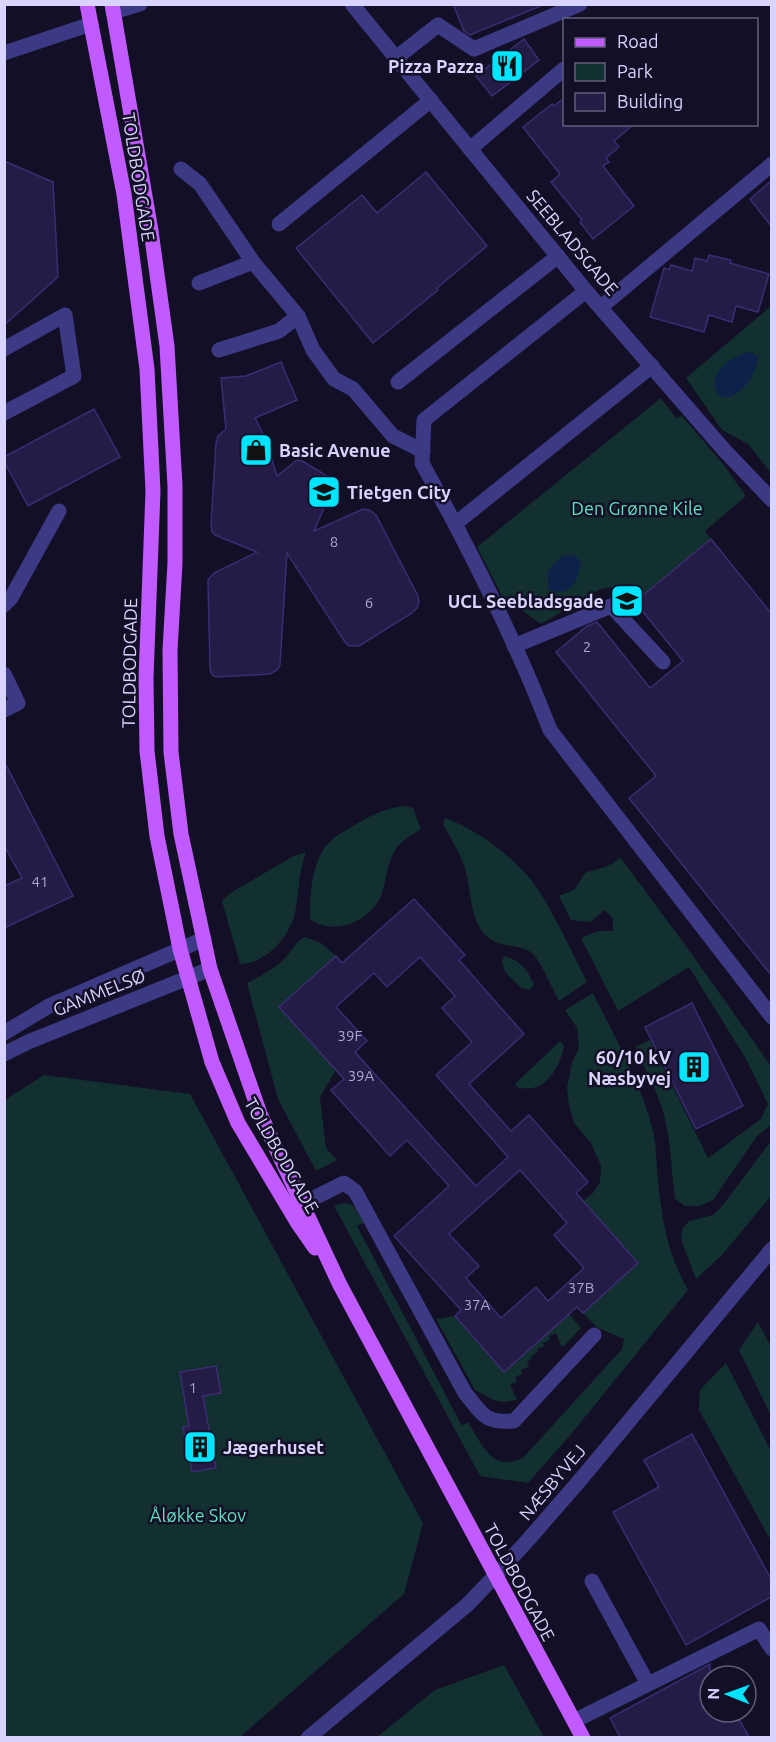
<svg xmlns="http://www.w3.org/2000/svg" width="776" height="1742" font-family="Ubuntu,sans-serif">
  <rect width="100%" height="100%" fill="#130f26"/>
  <g fill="#12302f">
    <polygon points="771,306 771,473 748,444 722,430 686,378"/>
    <polygon points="661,398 676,418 682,416 723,464 746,496 705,531 711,539 635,602 620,586 600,589 541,624 502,596 477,547"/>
    <path d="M406 806 413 808 421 829C412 835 402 840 396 849 386 863 387 883 380 898 367 923 333 936 310 919 310 892 311 856 335 837 342 832 351 827 358 823 373 814 389 807 406 806Z"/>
    <path d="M445 818C477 829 518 860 537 888 556 917 571 951 587 982L559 1001C553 990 540 960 532 953 517 942 495 950 482 931 469 913 471 886 464 865 459 851 450 837 443 824Z"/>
    <path d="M306 852C302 863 300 874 299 885 297 895 297 907 294 917 286 941 265 963 240 964L222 901 230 893 292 857Z"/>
    <path d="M620 857 686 946 771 1066V1125L757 1136 713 1200 700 1206H685L675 1199C671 1170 671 1139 663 1111 656 1089 645 1068 635 1047L650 1040 708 1158 761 1119 768 1104 746 1059 689 967 618 1011 581 938 598 931H613V919L605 910 590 922 571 920 559 896 574 890 585 873C598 868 611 868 620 857Z"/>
    <path d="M305 937 321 943 336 956 280 1007 336 1070 320 1097 326 1148 337 1160 316 1171 278 1099 247 983C259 977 271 970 281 962 290 955 295 941 305 937Z"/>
    <path d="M504 956C520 960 528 970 534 985L530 990C520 989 518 985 512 979 505 972 504 971 502 961Z"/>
    <path d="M593 993C615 1038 641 1082 653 1131 657 1148 656 1164 658 1181 662 1220 668 1256 688 1290L572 1433 528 1483 480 1476 334 1206C354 1198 356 1208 364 1223L357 1226 462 1426 468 1422C482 1444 492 1473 523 1458L622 1349 624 1339 598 1328 583 1313 638 1263 583 1201 593 1193 600 1182 601 1166 591 1143 574 1123 569 1105 567 1088 572 1063 579 1048 577 1028 565 1010Z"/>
    <path d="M560 1041 564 1046C561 1062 551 1084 533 1088 529 1089 523 1088 518 1088L515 1084Z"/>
    <polygon points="44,1075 190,1094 423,1523 404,1594 240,1737 5,1738 5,1100"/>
    <polygon points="771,1141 771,1196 722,1255 696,1279 683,1245 681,1236 682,1229 689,1221 713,1215 723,1205"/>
    <polygon points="569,1314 581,1328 564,1346 561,1346 556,1333 549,1336 550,1340 543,1343 544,1346 537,1349 538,1352 531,1356 532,1359 527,1361 529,1367 521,1370 522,1374 515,1377 517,1382 510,1384 517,1400 503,1402 493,1400 475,1390 436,1319 455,1316 504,1371"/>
    <polygon points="758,1322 771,1346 771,1416 739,1350"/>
    <polygon points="726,1363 771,1451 771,1541 699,1410 700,1390"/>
    <polygon points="504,1665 544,1737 377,1737 435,1690"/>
  </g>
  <g fill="#0c2248">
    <path d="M751 352 758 357C756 371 751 380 741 390 711 416 698 362 751 352Z"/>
    <path d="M573 555 581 561C579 580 570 599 548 589V571L562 556Z"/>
  </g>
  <g fill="#241b47" stroke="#3b2d73" stroke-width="1.5" fill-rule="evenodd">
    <polygon points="453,4 543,4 543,5 470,35 464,31"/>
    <polygon points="524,39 539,60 492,96 476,76"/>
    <polygon points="564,98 564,124 634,124 614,141 619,147 606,158 609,162 603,166 634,206 593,239 580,222 582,220 551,182 560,174 523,127 552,104 554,106"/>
    <polygon points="4,161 53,182 58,277 4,325"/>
    <polygon points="426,172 487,246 437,288 438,290 373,343 296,248 362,195 377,213"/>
    <polygon points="771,181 771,226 750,199"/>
    <polygon points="709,255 731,260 730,263 769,274 758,312 736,306 732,322 709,315 704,332 650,317 664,268 669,270 671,265 692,271 695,258 707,261"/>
    <polygon points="281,362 297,400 255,418 265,438 277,476 297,460 302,461 329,477 335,483 314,531 363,509 369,510 376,515 418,596 419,602 417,608 412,613 359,646 349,646 345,642 287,553 280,665 277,670 270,674 216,677 212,675 210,669 208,580 214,573 257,552 215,535 212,532 211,525 216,443 218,436 226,429 221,378 246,376"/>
    <polygon points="94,409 120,457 28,506 4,461 4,457"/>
    <polygon points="711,539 771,613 771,975 629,798 656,776 556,652 587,626 597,622 650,688 683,661 635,602"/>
    <polygon points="4,761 73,896 4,928 4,886 22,878 4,845"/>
    <path d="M414 899 465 955 459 960 524 1034 469 1084 511 1131 529 1115 588 1182 576 1193 638 1263 583 1313 577 1307 504 1372 455 1316 461 1310 394 1236 449 1186 407 1140 390 1156 331 1090 344 1079 279 1007 336 956 342 963ZM420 957 455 996 442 1008 472 1042 436 1075 508 1157 476 1186 355 1052 367 1041 336 1007 374 973 387 987ZM520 1170 567 1223 554 1235 584 1268 548 1301 536 1287 501 1318 466 1278 479 1266 449 1234Z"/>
    <polygon points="692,1003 743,1106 696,1129 645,1027"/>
    <polygon points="216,1366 221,1393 203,1396 216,1468 192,1472 183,1427 189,1426 180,1372"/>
    <polygon points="692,1434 771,1579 771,1597 686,1645 613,1512 659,1487 644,1460"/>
    <polygon points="710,1664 710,1712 735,1712 749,1737 620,1737 610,1718"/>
  </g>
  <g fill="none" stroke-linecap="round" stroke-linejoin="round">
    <g stroke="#3d3a85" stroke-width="15">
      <polyline points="352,4 586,291 725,451 772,500"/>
      <polyline points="113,12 140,4"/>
      <polyline points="4,53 91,24"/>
      <polyline points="396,58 438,25 474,49 580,4"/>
      <polyline points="470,149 564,69"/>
      <polyline points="181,169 200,184 253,262 298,316 313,350 334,379 353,389 393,436 423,451"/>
      <polyline points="279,224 431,100"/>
      <polyline points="199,283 253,262"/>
      <polyline points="586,291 424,420 422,463 455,524 652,366"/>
      <polyline points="601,307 772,164"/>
      <polyline points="4,349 65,315 74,376 4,413"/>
      <polyline points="219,350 279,331 298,316"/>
      <polyline points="398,382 558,256"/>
      <path d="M455 524C490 591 523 659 550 730L772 1017"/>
      <polyline points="4,605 11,598 59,511"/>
      <polyline points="514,646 611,606 663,662"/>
      <polyline points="4,674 18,703 4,710"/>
      <polyline points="4,1033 49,1006 204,939"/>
      <polyline points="4,1054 28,1042 210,969"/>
      <path d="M302 1204 344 1183 355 1191 465 1393C483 1414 483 1423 514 1421L594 1335"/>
      <polyline points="592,1581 648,1684"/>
      <polyline points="574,1721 759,1629 772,1649"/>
      <polyline points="308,1738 467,1605 495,1576 528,1540 581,1479 772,1249"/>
    </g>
    <g stroke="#c25bff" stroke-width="15">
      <polyline points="87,4 124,194 147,369 153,491 146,678 147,751 157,836 180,949 212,1062 238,1123 297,1222 315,1248"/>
      <polyline points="112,4 151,231 167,346 175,486 175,563 170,650 171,752 181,834 210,969 260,1114 340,1285 583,1738"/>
    </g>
  </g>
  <defs>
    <g id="restaurant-square" transform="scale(1.725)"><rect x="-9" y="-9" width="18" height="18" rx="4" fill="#00e5ff" stroke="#130f26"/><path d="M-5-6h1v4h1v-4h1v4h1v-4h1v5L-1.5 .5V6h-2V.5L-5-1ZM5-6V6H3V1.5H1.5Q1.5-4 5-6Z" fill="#111"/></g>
    <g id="shop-square" transform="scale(1.725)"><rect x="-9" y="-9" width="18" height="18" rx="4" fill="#00e5ff" stroke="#130f26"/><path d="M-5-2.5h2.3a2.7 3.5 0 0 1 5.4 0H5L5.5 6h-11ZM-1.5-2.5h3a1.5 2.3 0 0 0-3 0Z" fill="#111"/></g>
    <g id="university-square" transform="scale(1.725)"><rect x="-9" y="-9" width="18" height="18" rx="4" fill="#00e5ff" stroke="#130f26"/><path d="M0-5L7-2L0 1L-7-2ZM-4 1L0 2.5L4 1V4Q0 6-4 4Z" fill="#111"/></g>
    <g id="building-square" transform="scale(1.725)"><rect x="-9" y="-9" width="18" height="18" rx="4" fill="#00e5ff" stroke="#130f26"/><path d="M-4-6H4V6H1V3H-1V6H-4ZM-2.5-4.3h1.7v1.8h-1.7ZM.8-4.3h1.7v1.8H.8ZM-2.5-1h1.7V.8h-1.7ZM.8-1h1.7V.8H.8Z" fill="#111"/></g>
  </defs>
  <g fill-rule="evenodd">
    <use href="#restaurant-square" x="507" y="66"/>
    <use href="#shop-square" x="256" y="450"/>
    <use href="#university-square" x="324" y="492"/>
    <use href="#university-square" x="627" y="601"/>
    <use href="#building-square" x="694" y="1067"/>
    <use href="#building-square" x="200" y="1447"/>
  </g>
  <g text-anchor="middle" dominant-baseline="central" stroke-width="5" stroke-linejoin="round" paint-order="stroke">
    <g font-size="15" fill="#aca6d1">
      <text x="334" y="541">8</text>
      <text x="369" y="602">6</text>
      <text x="587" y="646">2</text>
      <text x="40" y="881">41</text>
      <text x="350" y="1035">39F</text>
      <text x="361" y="1075">39A</text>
      <text x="581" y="1287">37B</text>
      <text x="477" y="1304">37A</text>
      <text x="193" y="1387">1</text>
    </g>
    <g font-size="18" font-weight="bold" fill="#d9d4ff" stroke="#130f26" text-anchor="end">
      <text x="484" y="66">Pizza Pazza</text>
      <text x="279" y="450" text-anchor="start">Basic Avenue</text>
      <text x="347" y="492" text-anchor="start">Tietgen City</text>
      <text x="604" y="601">UCL Seebladsgade</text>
      <text x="671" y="1057">60/10 kV<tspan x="671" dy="21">Næsbyvej</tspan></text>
      <text x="223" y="1447" text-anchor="start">Jægerhuset</text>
    </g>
    <g font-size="18" fill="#d9d4ff" stroke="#130f26">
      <text transform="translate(139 177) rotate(81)">TOLDBODGADE</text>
      <text transform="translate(573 242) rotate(50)">SEEBLADSGADE</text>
      <text transform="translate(129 663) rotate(-89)">TOLDBODGADE</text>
      <text transform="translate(99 992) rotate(-22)">GAMMELSØ</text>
      <text transform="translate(282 1155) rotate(60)">TOLDBODGADE</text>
      <text transform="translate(552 1482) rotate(-50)">NÆSBYVEJ</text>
      <text transform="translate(520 1582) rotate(62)">TOLDBODGADE</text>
    </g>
    <g font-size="18" fill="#5fe0c0" stroke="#130f26">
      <text x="637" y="508">Den Grønne Kile</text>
      <text x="198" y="1515">Åløkke Skov</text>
    </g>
  </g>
  <rect width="776" height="1742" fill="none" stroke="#d9d4ff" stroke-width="12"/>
  <rect x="563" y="18" width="195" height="108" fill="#130f26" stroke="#625e7d" stroke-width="1.5"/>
  <rect x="575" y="38" width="30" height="9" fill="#c25bff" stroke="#625e7d" stroke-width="1.5"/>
  <text x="617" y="48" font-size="18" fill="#d9d4ff">Road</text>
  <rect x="575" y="63" width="30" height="18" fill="#12302f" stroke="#625e7d" stroke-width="1.5"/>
  <text x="617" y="78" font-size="18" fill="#d9d4ff">Park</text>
  <rect x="575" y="93" width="30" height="18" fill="#241b47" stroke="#625e7d" stroke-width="1.5"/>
  <text x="617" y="108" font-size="18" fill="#d9d4ff">Building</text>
  <g transform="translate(728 1694) rotate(271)"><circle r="28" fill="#130f26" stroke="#625e7d" stroke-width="1.5"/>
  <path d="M0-4.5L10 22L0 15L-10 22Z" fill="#00e5ff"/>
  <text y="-9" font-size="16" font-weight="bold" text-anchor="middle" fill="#d9d4ff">N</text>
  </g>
</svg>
